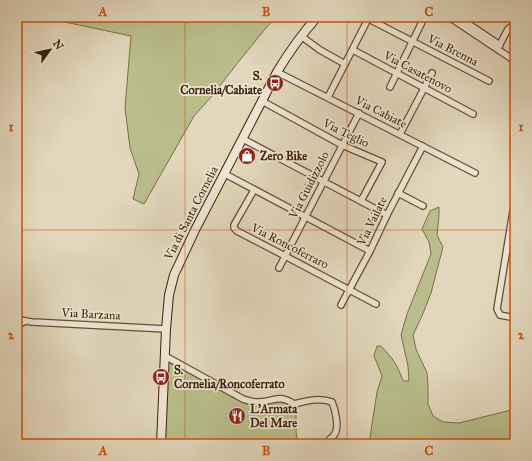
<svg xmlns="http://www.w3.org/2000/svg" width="532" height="461" font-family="'IM FELL Great Primer',serif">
  <rect width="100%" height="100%" fill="#e2d7bc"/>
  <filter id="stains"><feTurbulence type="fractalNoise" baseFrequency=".005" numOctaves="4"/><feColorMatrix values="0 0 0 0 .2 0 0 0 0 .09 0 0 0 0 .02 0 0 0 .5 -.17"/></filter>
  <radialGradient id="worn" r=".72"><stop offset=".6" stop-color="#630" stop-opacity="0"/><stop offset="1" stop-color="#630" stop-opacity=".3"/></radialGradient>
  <g fill="#b9bd8c" stroke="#7b6e4a">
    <polygon points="41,17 276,17 265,29 236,65 212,96 194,116 144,204 133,199 139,174 130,148 125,108 131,36"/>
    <path d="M439 207V216L437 235 443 247 431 293 422 316 413 335 416 349 427 373 428 386V404L433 416 443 422 459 423 515 409V444H369L377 392 382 376 374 356 377 346H381C393 359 397 364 403 381H409L408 366 401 335 407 314 431 254 429 242 422 229 430 211Z"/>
    <polygon points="168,362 236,398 237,399 249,403 283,401 292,405 296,412 296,432 298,444 165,444"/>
  </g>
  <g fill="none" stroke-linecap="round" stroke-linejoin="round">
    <g stroke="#664c35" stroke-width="8">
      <g id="street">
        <polyline points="365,17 489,81"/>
        <polyline points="449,17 515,61"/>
        <polyline points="458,17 500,45"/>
        <polyline points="301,36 320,50 345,64"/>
        <polyline points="498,48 508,29 511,27 515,27"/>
        <polyline points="353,50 473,114"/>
        <polyline points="277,72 475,173"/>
        <polyline points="390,87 423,20"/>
        <polyline points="328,97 368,19"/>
        <polyline points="262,101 342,145 382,162 361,201"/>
        <polyline points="400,134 432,73"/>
        <polyline points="243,139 387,215"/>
        <polyline points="225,174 370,251"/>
        <polyline points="254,190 234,225 234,228 237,231 285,256 376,304"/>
        <polyline points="398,193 423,206"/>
        <polyline points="515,199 497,309 500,315 515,318"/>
        <polyline points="279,268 359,113"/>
        <polyline points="341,305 370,251 387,215 423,146"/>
        <polyline points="17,319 25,321"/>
        <polyline points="17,326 25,321 32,322 166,329"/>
        <path d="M165 356 243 399C247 400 251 402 256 402 271 403 278 393 294 404 306 401 320 397 332 402 335 409 340 428 334 435 333 437 331 438 329 440"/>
      </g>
    </g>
    <g stroke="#3d1e08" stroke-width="10">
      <path id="secondary" d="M161 444 166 329 169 295 174 275 195 230 277 72C289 52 302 34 317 17"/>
    </g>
    <use href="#street" stroke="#ece5d3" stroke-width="5.5"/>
    <use href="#secondary" stroke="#ece5d3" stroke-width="8"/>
  </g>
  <path fill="none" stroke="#ce500b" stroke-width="1" stroke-opacity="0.55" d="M185 17V444M347 17V444M17 230H515"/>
  <defs>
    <g id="bus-disc" transform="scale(0.9)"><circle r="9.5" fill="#8f2418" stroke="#ece5d3"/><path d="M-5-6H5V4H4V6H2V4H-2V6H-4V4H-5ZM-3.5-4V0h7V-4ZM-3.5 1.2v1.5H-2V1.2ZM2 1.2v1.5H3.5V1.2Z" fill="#fff"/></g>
    <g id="shop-disc" transform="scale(0.9)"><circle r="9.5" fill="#8f2418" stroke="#ece5d3"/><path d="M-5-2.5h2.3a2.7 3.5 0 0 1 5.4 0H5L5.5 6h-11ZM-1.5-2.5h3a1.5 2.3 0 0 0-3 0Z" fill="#fff"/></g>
    <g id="restaurant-disc" transform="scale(0.9)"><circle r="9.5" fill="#8f2418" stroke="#ece5d3"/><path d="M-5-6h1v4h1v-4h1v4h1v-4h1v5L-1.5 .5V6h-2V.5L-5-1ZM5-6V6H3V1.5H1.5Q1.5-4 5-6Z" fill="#fff"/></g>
  </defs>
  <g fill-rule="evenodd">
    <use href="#bus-disc" x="275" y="83"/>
    <use href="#shop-disc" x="247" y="156"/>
    <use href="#bus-disc" x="161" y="377"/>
    <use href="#restaurant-disc" x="237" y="416"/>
  </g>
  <g text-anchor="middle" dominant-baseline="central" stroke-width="3.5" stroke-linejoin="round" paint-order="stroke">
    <g font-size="12" fill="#3d1e08" stroke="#ece5d3">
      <text transform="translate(453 50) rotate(27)">Via Brenna</text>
      <text transform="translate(418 72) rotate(28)">Via Casatenovo</text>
      <text transform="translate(381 112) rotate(27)">Via Cabiate</text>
      <text transform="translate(346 133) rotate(26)">Via Teglio</text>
      <text transform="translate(309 185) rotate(-63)">Via Guidizzolo</text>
      <text transform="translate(191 213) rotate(-63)">Via di Santa Cornelia</text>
      <text transform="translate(372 221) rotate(-64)">Via Vailate</text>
      <text transform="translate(290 246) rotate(27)">Via Roncoferraro</text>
      <text transform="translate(91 314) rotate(3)">Via Barzana</text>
    </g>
    <g font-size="12" font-weight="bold" fill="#3d1e08" stroke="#ece5d3" text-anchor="start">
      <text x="262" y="76" text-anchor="end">S.<tspan x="262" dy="14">Cornelia/Cabiate</tspan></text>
      <text x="260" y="156">Zero Bike</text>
      <text x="174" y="370">S.<tspan x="174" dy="14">Cornelia/Roncoferrato</tspan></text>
      <text x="250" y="409">L'Armata<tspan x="250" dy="14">Del Mare</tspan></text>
    </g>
  </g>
  <rect width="532" height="461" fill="none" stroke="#e2d7bc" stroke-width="44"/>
  <g transform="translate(50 50) rotate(57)" stroke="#ece5d3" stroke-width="3" paint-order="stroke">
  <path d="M0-3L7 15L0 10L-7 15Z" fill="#3d1e08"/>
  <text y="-6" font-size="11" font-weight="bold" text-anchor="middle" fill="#3d1e08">N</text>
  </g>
  <rect x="22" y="22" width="488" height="417" fill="none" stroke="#ce500b" stroke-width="1.5"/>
  <g font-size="13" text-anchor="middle" font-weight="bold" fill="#ce500b">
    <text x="103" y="16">A</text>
    <text x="266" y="16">B</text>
    <text x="429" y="16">C</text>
    <text x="11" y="131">1</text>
    <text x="521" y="131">1</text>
    <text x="11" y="339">2</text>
    <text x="521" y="339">2</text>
    <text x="103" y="455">A</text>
    <text x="266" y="455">B</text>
    <text x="429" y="455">C</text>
  </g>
  <rect width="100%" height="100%" filter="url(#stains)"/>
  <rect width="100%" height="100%" fill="url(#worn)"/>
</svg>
